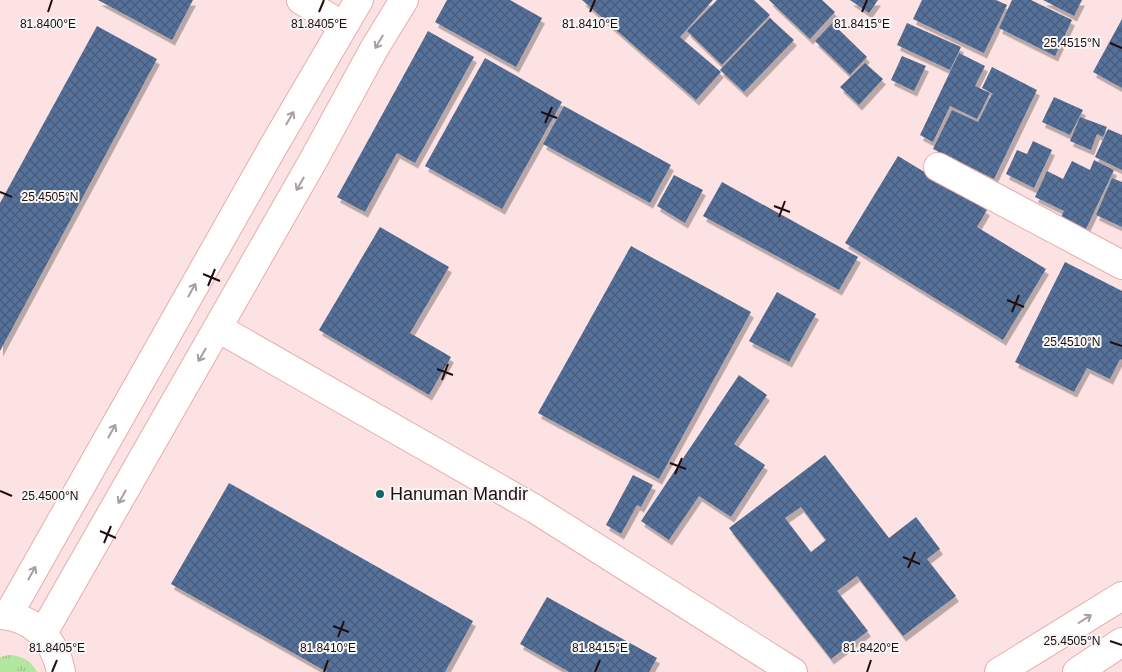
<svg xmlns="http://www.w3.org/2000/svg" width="1122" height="672" font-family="Arial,sans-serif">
  <defs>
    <pattern id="park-tufts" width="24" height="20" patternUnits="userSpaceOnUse" patternTransform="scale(1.25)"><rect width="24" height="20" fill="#b3e6a0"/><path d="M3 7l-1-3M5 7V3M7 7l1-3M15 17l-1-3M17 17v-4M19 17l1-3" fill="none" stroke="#9ac489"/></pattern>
    <pattern id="building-cross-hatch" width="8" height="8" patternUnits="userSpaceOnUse" patternTransform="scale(1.25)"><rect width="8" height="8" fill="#56729a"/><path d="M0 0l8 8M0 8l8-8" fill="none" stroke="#475c7c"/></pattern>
    <filter id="shadow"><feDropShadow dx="3" dy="5.5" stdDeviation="0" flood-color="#0004"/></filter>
  </defs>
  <rect width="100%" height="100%" fill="#fce2e2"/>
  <path fill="url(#park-tufts)" d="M9 655C22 656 31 660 37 672H0V657Z"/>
  <g fill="url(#building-cross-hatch)" fill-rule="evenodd" filter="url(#shadow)">
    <polygon points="98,0 193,0 172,40"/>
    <polygon points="447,0 510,0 542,18 516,67 435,22"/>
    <polygon points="582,0 713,0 680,37 721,72 696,100"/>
    <polygon points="717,0 754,0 770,15 722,65 687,31"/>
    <polygon points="769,0 822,0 835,12 810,39"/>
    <polygon points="850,0 878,0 869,13"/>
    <polygon points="922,0 996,0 1007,5 984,53 913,19"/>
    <polygon points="1012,0 1031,0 1072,20 1055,56 999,28"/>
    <polygon points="1043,0 1082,0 1074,16"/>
    <polygon points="770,18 794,40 744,92 720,70"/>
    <polygon points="1122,19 1122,88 1093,72"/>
    <polygon points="832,23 867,57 850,75 815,41"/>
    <polygon points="907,23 961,47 950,70 897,45"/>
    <polygon points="97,26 157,59 0,351 0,203"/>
    <polygon points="428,31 474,57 415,163 397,153 365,212 337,197"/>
    <polygon points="959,53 985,66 975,86 990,93 977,119 950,106 933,142 920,135"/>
    <polygon points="902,56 926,66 914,91 891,80"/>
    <polygon points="485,58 562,102 502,209 425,166"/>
    <polygon points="865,63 883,79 859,105 840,87"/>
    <polygon points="992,67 1037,90 994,179 933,149 952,110 978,122 992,94 995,95 982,88"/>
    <polygon points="1054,97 1083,110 1070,135 1042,122"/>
    <polygon points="564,106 671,165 650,203 543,144"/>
    <polygon points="1080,117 1107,127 1103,137 1097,134 1091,150 1070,141"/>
    <polygon points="1108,129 1122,135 1122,170 1095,157"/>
    <polygon points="1033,141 1052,150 1034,188 1006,174 1017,150 1027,154"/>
    <polygon points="898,156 987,210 977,227 1046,269 1003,340 845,243"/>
    <polygon points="1094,160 1114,170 1085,231 1060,219 1064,211 1035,197 1047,171 1063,179 1072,161 1090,170"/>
    <polygon points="674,175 703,190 685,223 657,206"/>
    <polygon points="1112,178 1122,182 1122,227 1096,215"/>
    <polygon points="722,182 858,257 839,290 703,216"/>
    <polygon points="380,227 449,267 410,333 451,357 429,395 319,330"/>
    <polygon points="631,246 751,312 659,479 538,413"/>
    <polygon points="1065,262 1122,291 1122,360 1120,359 1110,379 1087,368 1074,392 1015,362"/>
    <polygon points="777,292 816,314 789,362 749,341"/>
    <polygon points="739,375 767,395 734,444 765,465 731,517 699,496 669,540 641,521"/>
    <path d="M825 455 889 538 916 517 940 549 927 559 956 596 903 636 857 576 837 591 868 631 831 659 729 528ZM801 507 826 540 811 552 785 518Z"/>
    <polygon points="633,475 653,485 641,507 637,505 621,534 606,525"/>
    <polygon points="229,483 473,621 445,672 327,672 171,584"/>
    <polygon points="547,597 657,658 649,672 569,672 520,644"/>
  </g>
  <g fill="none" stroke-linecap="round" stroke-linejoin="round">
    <g stroke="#e8acad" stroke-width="30">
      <g id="minor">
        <polyline points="301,0 343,26"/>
        <polyline points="938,167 1122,265"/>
        <polyline points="218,328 535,509 793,672"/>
      </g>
    </g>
    <g stroke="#e8acad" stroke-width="30">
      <g id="tertiary">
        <polyline points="8,615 273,147 359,0"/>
        <polyline points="43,633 314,159 374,49 404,0"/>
      </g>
    </g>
    <g stroke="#e8acad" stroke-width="30">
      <g id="secondary">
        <path d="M0 615C33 617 55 640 61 672"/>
        <polyline points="999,672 1122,596"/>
        <polyline points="1077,672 1122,642"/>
      </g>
    </g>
    <use href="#minor" stroke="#fff" stroke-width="28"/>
    <use href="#tertiary" stroke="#fff" stroke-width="28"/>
    <use href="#secondary" stroke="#fff" stroke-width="28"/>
  </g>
  <defs><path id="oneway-shaft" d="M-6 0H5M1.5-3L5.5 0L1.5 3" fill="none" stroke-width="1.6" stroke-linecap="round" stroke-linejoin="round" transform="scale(1.25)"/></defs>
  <g stroke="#a79e9f">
    <use href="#oneway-shaft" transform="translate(379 42) rotate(121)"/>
    <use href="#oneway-shaft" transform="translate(290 118) rotate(-60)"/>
    <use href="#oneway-shaft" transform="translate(300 184) rotate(120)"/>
    <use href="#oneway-shaft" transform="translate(192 290) rotate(-61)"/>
    <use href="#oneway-shaft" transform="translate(202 355) rotate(120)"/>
    <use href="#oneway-shaft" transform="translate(112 431) rotate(-61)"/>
    <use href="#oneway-shaft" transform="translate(122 497) rotate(120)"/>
    <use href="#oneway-shaft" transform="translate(32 573) rotate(-61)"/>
    <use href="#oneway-shaft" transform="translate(1085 619) rotate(-32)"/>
  </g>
  <path fill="none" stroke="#220d0e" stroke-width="2" d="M48 12 52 0M319 12 324 0M590 12 595 0M862 12 867 0M1110 43 1122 48M541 112 557 118M545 123 552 107M0 192 12 197M774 206 790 212M779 217 785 201M203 274 220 281M208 286 215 269M1007 300 1024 307M1012 312 1019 295M1110 342 1122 346M437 369 453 375M442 380 448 364M670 463 686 469M675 474 682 458M0 491 12 496M100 531 116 538M104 543 111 526M903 557 920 564M908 568 915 552M333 626 349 632M338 637 344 621M1110 641 1122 645M52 672 57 660M324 672 328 660M595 672 600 660M867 672 871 660"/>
  <circle fill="#126365" stroke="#f6f6f6" stroke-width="2" cx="380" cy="494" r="5"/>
  <g text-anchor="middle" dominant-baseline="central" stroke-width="4" stroke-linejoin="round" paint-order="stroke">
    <g font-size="18" fill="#220d0e" stroke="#f6f6f6" text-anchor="start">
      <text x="390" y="494">Hanuman Mandir</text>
    </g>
  </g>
  <g font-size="12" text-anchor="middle" fill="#220d0e" stroke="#f6f6f6" stroke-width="4" stroke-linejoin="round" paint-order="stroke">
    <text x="48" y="28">81.8400°E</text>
    <text x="862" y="28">81.8415°E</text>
    <text x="319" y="28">81.8405°E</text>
    <text x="590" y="28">81.8410°E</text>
    <text x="1072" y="47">25.4515°N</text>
    <text x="50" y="201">25.4505°N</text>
    <text x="1072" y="346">25.4510°N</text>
    <text x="50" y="500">25.4500°N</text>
    <text x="1072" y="645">25.4505°N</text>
    <text x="57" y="652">81.8405°E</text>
    <text x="328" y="652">81.8410°E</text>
    <text x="600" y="652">81.8415°E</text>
    <text x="871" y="652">81.8420°E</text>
  </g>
</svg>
